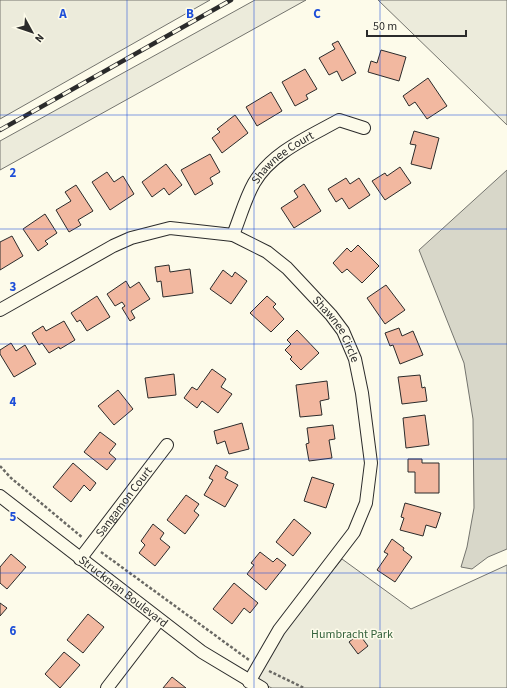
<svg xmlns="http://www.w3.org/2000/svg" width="507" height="688" font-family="'Source Sans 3',sans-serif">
  <rect width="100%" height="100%" fill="#fdfbea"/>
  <g fill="#ecebdb" stroke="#74746e">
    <polygon points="0,0 210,0 0,119"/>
    <polygon points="255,0 306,0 0,170 0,141"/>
    <polygon points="378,0 507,0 507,125"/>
    <polygon points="342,559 411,609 507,565 507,688 272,688 255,681 280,636"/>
  </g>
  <polygon fill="#d8d7c9" stroke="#74746e" points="507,170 507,549 488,557 472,569 461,567 467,547 474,508 473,419 464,363 419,250"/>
  <g fill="#f2b8a0" stroke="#2b2b2b">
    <polygon points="338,41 356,73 342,81 337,71 329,75 319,58 335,49 332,44"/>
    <polygon points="381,50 406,57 399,81 368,72 371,61 377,63"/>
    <polygon points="305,69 317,89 306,95 308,99 295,106 282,82"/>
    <polygon points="428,78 447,106 427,119 415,102 409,106 403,96"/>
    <polygon points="271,92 282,111 257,126 246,107"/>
    <polygon points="235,115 248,133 222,153 212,138 220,132 217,129"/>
    <polygon points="414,131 439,138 431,169 411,164 416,145 410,144"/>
    <polygon points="210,154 220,172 210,178 213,184 195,195 181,170"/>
    <polygon points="166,164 182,185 169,195 164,188 152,197 142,182"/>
    <polygon points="400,167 411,183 385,200 372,181 385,173 387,176"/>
    <polygon points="107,172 114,182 123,176 134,194 110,210 92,182"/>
    <polygon points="346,178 350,184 359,178 370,195 349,209 342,198 336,202 328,189"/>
    <polygon points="304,184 321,211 294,228 281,208 298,197 294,191"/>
    <polygon points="76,185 93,211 78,220 81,225 69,232 56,210 71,201 65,192"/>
    <polygon points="45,214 57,233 45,241 48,244 38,251 23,229"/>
    <polygon points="12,236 23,256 0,270 0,242"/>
    <polygon points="358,245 379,266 362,283 347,269 342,273 333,263 347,248 351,252"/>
    <polygon points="169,265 170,272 190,269 193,293 163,297 161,281 157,282 155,267"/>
    <polygon points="223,270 232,277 235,272 247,281 231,304 210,289"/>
    <polygon points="126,281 130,288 139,282 150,299 131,311 135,318 130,321 122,308 125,306 122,302 115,306 107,294"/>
    <polygon points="386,285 405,310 385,324 367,298"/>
    <polygon points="97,296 110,317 87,331 80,320 77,322 71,313"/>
    <polygon points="267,296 276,304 273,307 284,319 271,332 250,313"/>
    <polygon points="64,321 75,340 60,349 59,347 49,353 42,343 39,345 32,333 43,326 46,331"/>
    <polygon points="399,328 402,336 413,331 423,355 400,364 393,345 390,346 385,333"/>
    <polygon points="297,330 319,353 301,370 290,359 292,357 285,350 291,344 287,340"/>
    <polygon points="11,343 16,351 25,345 36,364 14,377 0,354 0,350"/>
    <polygon points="212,369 226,379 221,387 232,394 218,413 202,401 197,408 184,398 192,387 197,390"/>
    <polygon points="174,374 176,395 148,398 145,378"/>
    <polygon points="420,375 422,388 425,387 427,401 402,404 398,377"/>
    <polygon points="327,381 329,399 320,401 322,415 300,417 296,385"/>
    <polygon points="118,390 133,409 114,425 98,406"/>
    <polygon points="425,415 429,445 406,448 403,418"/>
    <polygon points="242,423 249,449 229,454 225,441 217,444 214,431"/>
    <polygon points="333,425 335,439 329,440 332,458 309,461 306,444 309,443 307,428"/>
    <polygon points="100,432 116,444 109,453 116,459 107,470 84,452"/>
    <polygon points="408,459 422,459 422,463 439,463 439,493 415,493 415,472 408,472"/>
    <polygon points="73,463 96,483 90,491 84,485 71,502 53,487"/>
    <polygon points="216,465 228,472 225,478 238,485 225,507 204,495 213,480 209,478"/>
    <polygon points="312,477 334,484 326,508 304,501"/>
    <polygon points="186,495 199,504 194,511 199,515 185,534 167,520"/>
    <polygon points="405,503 441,513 436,528 426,525 423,536 400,530 404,518 401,517"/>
    <polygon points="294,519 311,533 293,556 276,542"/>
    <polygon points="153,524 164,533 160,539 170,547 155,566 139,553 145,545 141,541"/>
    <polygon points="392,539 404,548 403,550 412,557 395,582 377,570 388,554 384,552"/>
    <polygon points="260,552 273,562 277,558 286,565 266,590 247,574 254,565 251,563"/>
    <polygon points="11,554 26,567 7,589 0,583 0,567"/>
    <polygon points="234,583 258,603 250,613 244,608 232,624 213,609"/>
    <polygon points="0,603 7,608 0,616"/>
    <polygon points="88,614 104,627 83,653 67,640"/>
    <polygon points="359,634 368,646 358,654 349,642"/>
    <polygon points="64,652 80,665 60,688 45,674"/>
    <polygon points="172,677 186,688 163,688"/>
  </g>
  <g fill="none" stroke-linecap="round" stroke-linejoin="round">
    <g stroke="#2b2b2b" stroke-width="14">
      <g id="street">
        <path id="s1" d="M233 235C240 218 245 199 254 183 272 152 309 137 339 120L364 128"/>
        <path id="s2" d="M0 310 113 246 131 238 170 228 233 235 267 252 287 268 331 315 343 331 355 359 362 393 371 463 366 503 354 532 279 630 249 682"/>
        <path id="s3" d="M0 496 202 652 262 688"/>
        <path id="s4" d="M80 559 167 445"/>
        <polyline points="107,688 159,620"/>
      </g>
    </g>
    <g stroke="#6a6964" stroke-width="2.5" stroke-dasharray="3 2" stroke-linecap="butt">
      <polyline points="0,466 11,478 83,538"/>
      <polyline points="101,552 249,660"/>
      <polyline points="269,671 304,688"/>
    </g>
    <use href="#street" stroke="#fdfbea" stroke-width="12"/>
    <g stroke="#2b2b2b" stroke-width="4.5">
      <polyline id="rail" points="0,130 231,0"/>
    </g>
    <use href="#rail" stroke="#fdfbea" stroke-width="3" stroke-dasharray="9" stroke-linecap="butt"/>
  </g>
  <path fill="none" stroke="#1d4ed8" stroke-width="1" stroke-opacity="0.55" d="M127 0V688M254 0V688M380 0V688M0 115H507M0 229H507M0 344H507M0 459H507M0 573H507"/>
  <g text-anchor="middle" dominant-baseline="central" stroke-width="3" stroke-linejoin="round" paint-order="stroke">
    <g font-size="12" fill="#2b2b2b" stroke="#fdfbea">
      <text stroke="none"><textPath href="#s1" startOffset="95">Shawnee Court</textPath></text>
      <text stroke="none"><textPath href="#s2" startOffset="396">Shawnee Circle</textPath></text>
      <text stroke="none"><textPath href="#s4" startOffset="72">Sangamon Court</textPath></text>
      <text stroke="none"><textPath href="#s3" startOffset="156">Struckman Boulevard</textPath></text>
    </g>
    <g font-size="12" fill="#34623c" stroke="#fdfbea">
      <text x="352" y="634">Humbracht Park</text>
    </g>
  </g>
  <g font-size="13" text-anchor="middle" font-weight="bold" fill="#1d4ed8" stroke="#fdfbea" stroke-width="3" stroke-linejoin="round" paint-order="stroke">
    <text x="63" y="18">A</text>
    <text x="190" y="18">B</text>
    <text x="317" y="18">C</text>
    <text x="13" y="177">2</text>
    <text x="13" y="291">3</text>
    <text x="13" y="406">4</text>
    <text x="13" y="521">5</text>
    <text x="13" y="635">6</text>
  </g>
  <g transform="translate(32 32) rotate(130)" stroke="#fdfbea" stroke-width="3" paint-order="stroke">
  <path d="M0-3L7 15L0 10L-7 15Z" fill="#2b2b2b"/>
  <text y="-6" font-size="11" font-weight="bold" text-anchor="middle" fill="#2b2b2b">N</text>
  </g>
  <path d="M367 30v6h99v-6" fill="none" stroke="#2b2b2b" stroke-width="2"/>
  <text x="373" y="30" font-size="12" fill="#2b2b2b" stroke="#fdfbea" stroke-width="3" paint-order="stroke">50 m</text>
</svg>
